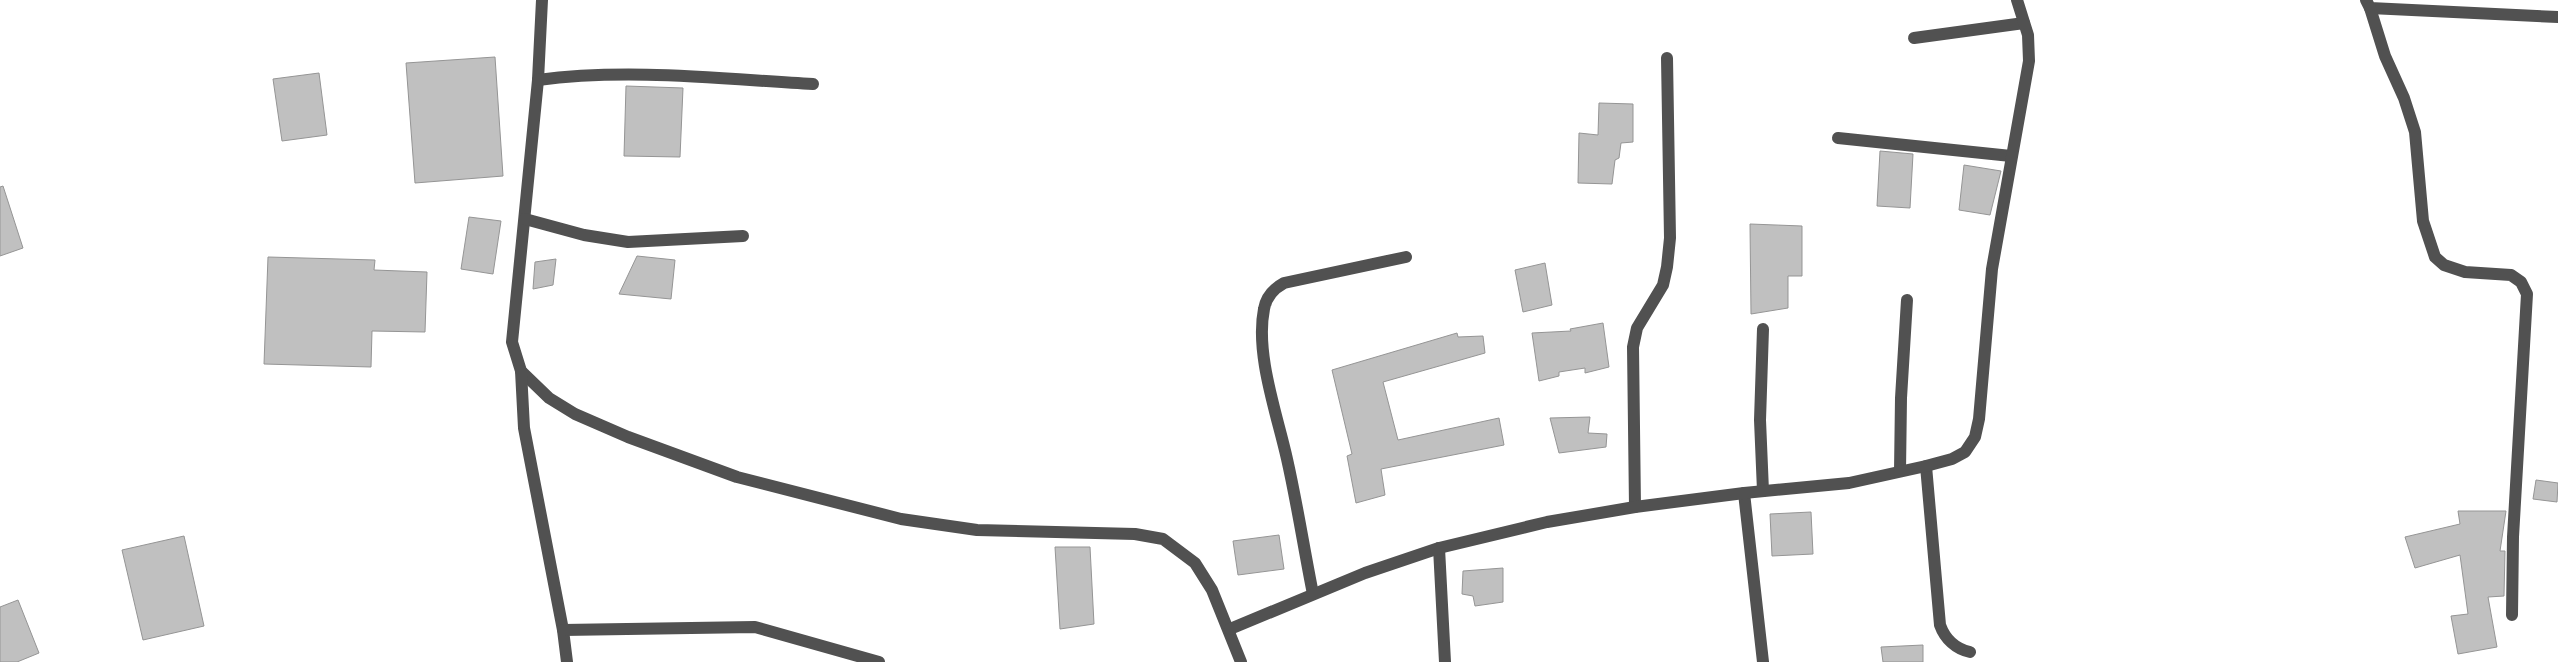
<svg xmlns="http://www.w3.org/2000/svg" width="2558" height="662" font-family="Figtree,sans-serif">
  <rect width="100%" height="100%" fill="#fff"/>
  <g fill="#c0c0c0" stroke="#959595">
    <polygon points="495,57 503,176 415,183 406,63"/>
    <polygon points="319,73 327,135 282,141 273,79"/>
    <polygon points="626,86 683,88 680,157 624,156"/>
    <polygon points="1599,103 1633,104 1633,142 1621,143 1619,158 1615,160 1612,184 1578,183 1579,133 1598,135"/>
    <polygon points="1880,151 1913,154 1910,208 1877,206"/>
    <polygon points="1964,165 2001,171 1990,215 1959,210"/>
    <polygon points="3,186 23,248 0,256 0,187"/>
    <polygon points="469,217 501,221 493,274 461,269"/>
    <polygon points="1750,224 1802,226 1802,276 1788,276 1788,308 1751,314"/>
    <polygon points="637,256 675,260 671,299 619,294"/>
    <polygon points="268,257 375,260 374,270 427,272 425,332 372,331 371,367 264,364"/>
    <polygon points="556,259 553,285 533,289 535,262"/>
    <polygon points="1545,263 1552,305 1523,312 1515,270"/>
    <polygon points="1603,323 1609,367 1585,373 1585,368 1559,372 1559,376 1539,381 1532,333 1571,331 1570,329"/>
    <polygon points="1457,333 1458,337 1483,336 1485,353 1383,382 1398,440 1499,418 1504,445 1381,469 1385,495 1356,503 1347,456 1352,454 1332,370"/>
    <polygon points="1590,417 1588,433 1607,434 1606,447 1559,453 1550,418"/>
    <polygon points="2536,480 2558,483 2557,502 2533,499"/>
    <polygon points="2458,511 2506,511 2500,551 2505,551 2504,596 2488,597 2497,647 2458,654 2451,616 2468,614 2460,555 2415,568 2405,537 2460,524"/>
    <polygon points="1811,512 1813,554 1772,556 1770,514"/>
    <polygon points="1279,535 1284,569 1238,575 1233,541"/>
    <polygon points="184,536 204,626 143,640 122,550"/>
    <polygon points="1055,547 1090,547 1094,624 1060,629"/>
    <polygon points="1503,568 1503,602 1475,606 1473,596 1462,594 1463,571"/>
    <polygon points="18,600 39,653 17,662 0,662 0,607"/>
    <polygon points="1923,645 1923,662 1883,662 1881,647"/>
  </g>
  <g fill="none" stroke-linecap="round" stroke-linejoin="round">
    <g stroke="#515151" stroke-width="12">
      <polyline points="542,0 538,80 512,342 521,371 549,398 575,414 628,437 737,477 901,519 977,530 1135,534 1163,539 1195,563 1212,590 1241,662"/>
      <polyline points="2366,0 2370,8 2558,17"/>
      <polyline points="2370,8 2385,56 2404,98 2415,132 2423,221 2435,257 2444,265 2465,272 2511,275 2521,282 2527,294 2513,537 2512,615"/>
      <polyline points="1914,38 2024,23"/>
      <path d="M538 80C628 68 722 79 813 84"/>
      <polyline points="1838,138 2011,156"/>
      <polyline points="525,219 584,235 628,242 743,236"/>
      <polyline points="1763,329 1760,420 1763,491"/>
      <polyline points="521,371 524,428 563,630 567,662"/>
      <path d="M1926 466 1940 625C1945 639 1956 649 1970 652"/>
      <polyline points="1900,471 1901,398 1907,300"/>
      <polyline points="1744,493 1763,662"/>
      <polyline points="1635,507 1633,347 1637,328 1663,285 1667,267 1670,238 1667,58"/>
      <polyline points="1439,548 1445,662"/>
      <path d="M1313 594C1304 549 1297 503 1287 459 1277 414 1255 354 1264 309 1266 297 1273 289 1284 283L1406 257"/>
      <polyline points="1230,629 1365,573 1439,548 1547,522 1635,507 1744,493 1849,483 1926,466 1952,459 1965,452 1975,437 1979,419 1992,269 2029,61 2028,35 2017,0"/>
      <polyline points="563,630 755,627 879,662"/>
    </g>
  </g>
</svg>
